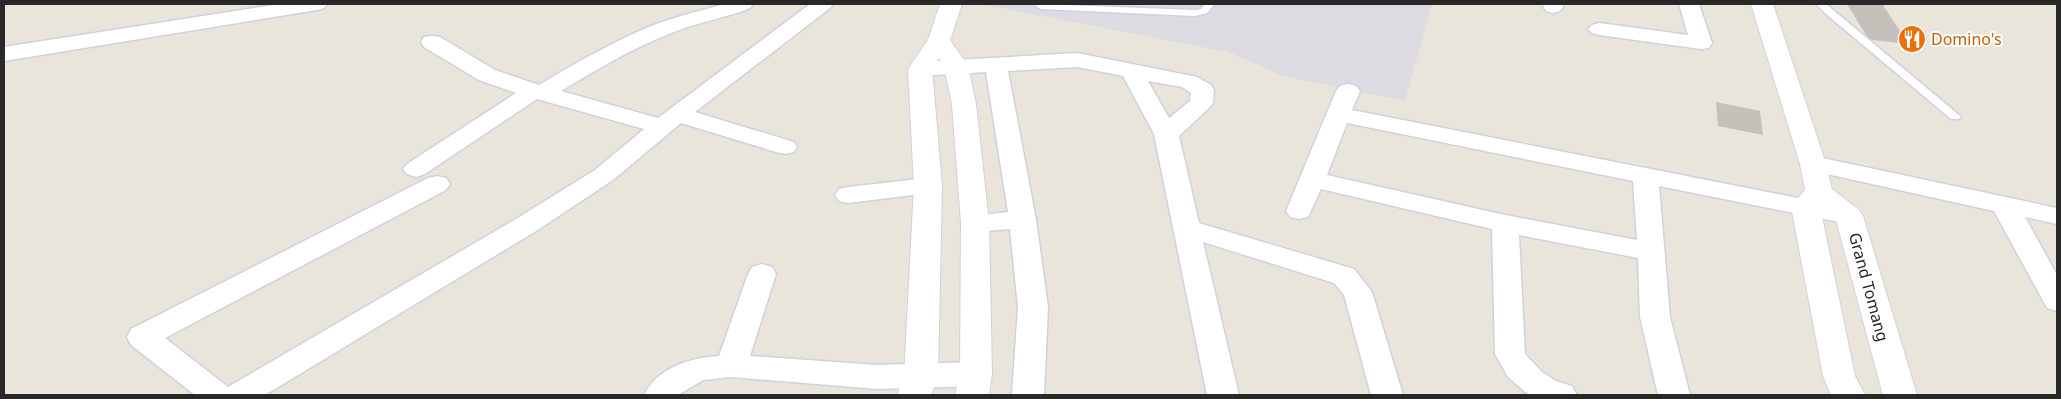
<svg xmlns="http://www.w3.org/2000/svg" width="2061" height="399" font-family="'Noto Sans',sans-serif">
  <rect width="100%" height="100%" fill="#e9e5da"/>
  <polygon fill="#dddbe2" points="980,4 1432,4 1405,101 1283,76 1228,52"/>
  <g fill="#c5c1ba">
    <polygon points="1847,4 1882,4 1909,44 1872,40 1866,35"/>
    <polygon points="1716,102 1760,111 1763,135 1718,126"/>
  </g>
  <g fill="none" stroke-linecap="round" stroke-linejoin="round">
    <g stroke="#d0d1e0" stroke-width="3">
      <g id="service">
        <polygon points="1038,4 1195,10 1201,9 1205,4 1215,4 1207,13 1195,16 1041,9 1036,6"/>
        <polygon points="1816,4 1826,4 1959,115 1961,117 1959,119 1951,119 1826,14"/>
      </g>
    </g>
    <g stroke="#d0d1e0" stroke-width="3">
      <g id="minor">
        <polygon points="280,4 327,4 324,8 317,10 4,61 4,47"/>
        <path d="M724 4H753L750 8 743 11C718 19 693 24 669 34 631 49 596 70 561 91L658 118 810 4H833L830 8 695 112 794 142 797 147 794 152 785 154 776 152 681 123 613 180 536 231 265 395H195L131 345 127 337 131 329 428 178 437 176 446 178 450 184 446 190 165 338 228 387 516 219 595 170 644 129 537 99 425 174 416 177 407 174 403 169 407 164 516 93 479 80 424 47 421 42 424 37 432 36 440 37 495 70 539 85C576 63 614 41 654 25 677 16 701 11 724 4Z"/>
        <polygon points="1542,4 1562,4 1563,7 1560,11 1553,13 1546,11"/>
        <polygon points="1679,4 1699,4 1712,43 1709,48 1701,49 1599,35 1592,33 1588,29 1592,25 1599,23 1688,35"/>
        <path d="M1077 53 1197 77 1211 85 1214 90 1213 103 1209 108 1179 136 1199 223 1354 269 1372 292 1403 395H1371L1344 295 1334 283 1203 242 1239 395H1207L1154 134 1123 76 1077 67 1008 71 1036 220 1048 307 1044 395H1012L1018 307 1010 229 975 232 965 229 962 223 965 217 1008 212 986 72 920 76 912 74 909 69 912 64 920 62ZM1148 81 1182 87 1191 93 1190 101 1169 118Z"/>
        <path d="M1348 84 1356 86 1360 91 1352 110 1849 208 1858 210 1862 216 1858 222 1849 224 1659 186 1670 317 1690 395H1658L1640 317 1638 258 1519 235 1525 354 1542 372 1556 381 1572 386 1577 395H1529L1508 377 1495 354 1492 229 1321 189 1308 217 1299 219 1290 217 1286 211 1336 91 1340 86ZM1347 123 1633 181 1637 240 1505 215 1327 175Z"/>
        <polygon points="1813,156 2057,208 2057,224 2025,217 2057,275 2057,311 2047,308 1994,211 1804,169 1800,164 1804,159"/>
        <polygon points="928,178 937,180 941,186 937,192 848,203 839,201 835,195 839,189 848,187"/>
        <path d="M762 264 772 267 776 274 750 356 877 365 976 362 987 366 992 374 987 382 976 386 877 389 731 377 703 380 678 395H644C658 367 690 358 719 356L748 274 752 267Z"/>
      </g>
    </g>
    <g stroke="#d0d1e0" stroke-width="2">
      <g id="tertiary">
        <polygon points="940,4 962,4 950,40 968,66 976,104 989,223 992,374 989,395 955,395 960,374 961,223 952,104 944,66 939,58 932,69 942,186 938,377 931,395 897,395 904,377 914,186 908,69 928,40"/>
        <polygon points="1751,4 1773,4 1826,164 1832,189 1859,210 1863,216 1917,395 1883,395 1836,220 1820,207 1855,376 1865,395 1831,395 1823,376 1791,206 1805,190 1800,164"/>
      </g>
    </g>
    <use href="#service" fill="#fff" fill-rule="evenodd"/>
    <use href="#minor" fill="#fff" fill-rule="evenodd"/>
    <use href="#tertiary" fill="#fff" fill-rule="evenodd"/>
  </g>
  <defs>
    <g id="restaurant-disc" transform="scale(1.4375)"><circle r="9.5" fill="#e8710a" stroke="#fff"/><path d="M-5-6h1v4h1v-4h1v4h1v-4h1v5L-1.5 .5V6h-2V.5L-5-1ZM5-6V6H3V1.5H1.5Q1.5-4 5-6Z" fill="#fff"/></g>
  </defs>
  <g fill-rule="evenodd">
    <use href="#restaurant-disc" x="1912" y="39"/>
  </g>
  <g text-anchor="middle" dominant-baseline="central" stroke-width="4" stroke-linejoin="round" paint-order="stroke">
    <g font-size="16" fill="#c56008" stroke="#fff" text-anchor="start">
      <text x="1931" y="39">Domino's</text>
    </g>
    <g font-size="16" fill="#282828" stroke="#fff">
      <text transform="translate(1869 287) rotate(75)">Grand Tomang</text>
    </g>
  </g>
  <rect width="2061" height="399" fill="none" stroke="#282828" stroke-width="10"/>
</svg>
